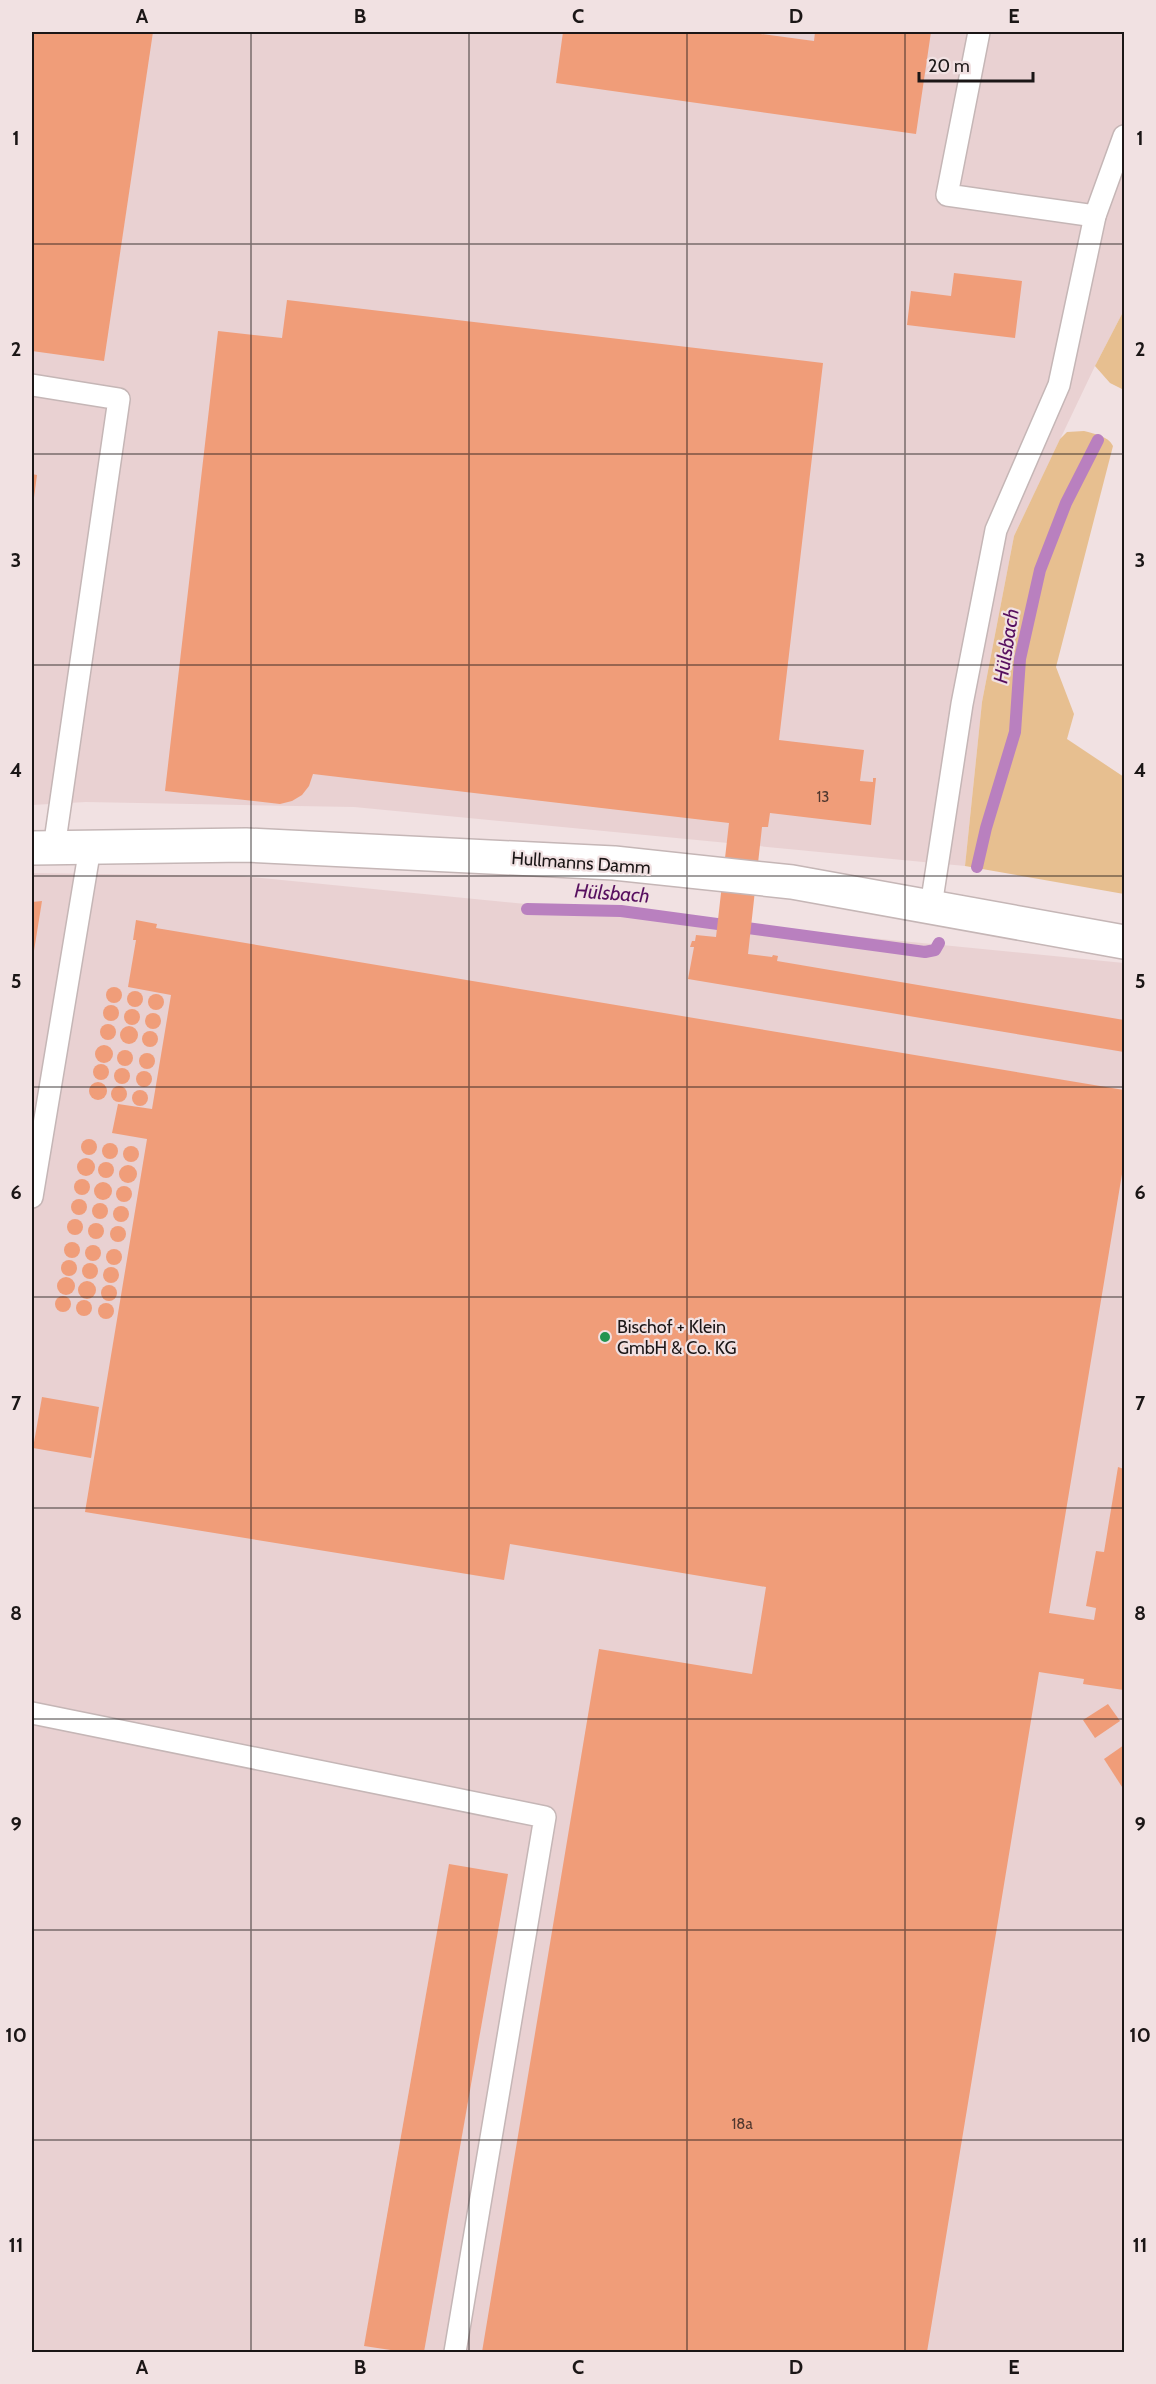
<svg xmlns="http://www.w3.org/2000/svg" width="1156" height="2384" font-family="Cabin,sans-serif">
  <rect width="100%" height="100%" fill="#f1e1e2"/>
  <g fill="#e9d1d2">
    <polygon points="32,32 1124,32 1124,310 1095,366 1014,536 982,702 965,866 354,807 86,802 32,805"/>
    <polygon points="32,873 241,876 1124,963 1124,2352 32,2352"/>
  </g>
  <g fill="#e7bf90">
    <polygon points="1124,310 1124,390 1110,383 1095,366"/>
    <path d="M1084 431C1095 434 1108 436 1113 446L1056 667 1074 714 1067 739 1124 777V894L965 866 982 702 1014 536 1060 439 1067 432Z"/>
  </g>
  <g fill="none" stroke-linecap="round" stroke-linejoin="round">
    <g stroke="#b980bf" stroke-width="12">
      <polyline points="977,867 986,828 1015,732 1020,659 1040,570 1066,503 1098,440"/>
      <polyline points="527,909 621,911 925,952 935,950 939,943"/>
    </g>
  </g>
  <g fill="#f09d79">
    <polygon points="32,32 153,32 104,361 32,351"/>
    <polygon points="563,32 746,32 814,41 815,32 931,32 916,134 556,83"/>
    <polygon points="954,273 1022,281 1015,338 907,325 911,291 951,296"/>
    <polygon points="287,300 823,363 779,740 864,750 860,781 873,782 873,778 876,778 871,825 770,813 768,827 762,827 748,954 772,957 773,955 778,956 777,961 1124,1020 1124,1052 688,979 694,947 690,947 692,941 695,941 696,935 716,937 729,823 313,774 309,786 302,795 292,801 280,804 165,791 218,331 282,338"/>
    <polygon points="32,474 37,475 33,505 32,505"/>
    <polygon points="42,901 33,957 32,957 32,902"/>
    <polygon points="136,920 157,924 156,928 1124,1090 1124,1162 1049,1613 1094,1620 1096,1608 1086,1606 1096,1551 1104,1552 1118,1467 1124,1469 1124,1690 1083,1684 1084,1679 1039,1672 927,2352 482,2352 599,1649 752,1674 766,1587 510,1544 504,1580 85,1512 147,1139 112,1133 118,1104 152,1109 171,995 128,987 136,940 133,940"/>
    <circle cx="114" cy="995" r="8"/>
    <circle cx="135" cy="999" r="8"/>
    <circle cx="156" cy="1002" r="8"/>
    <circle cx="111" cy="1013" r="8"/>
    <circle cx="132" cy="1017" r="8"/>
    <circle cx="153" cy="1021" r="8"/>
    <circle cx="108" cy="1032" r="8"/>
    <circle cx="129" cy="1035" r="9"/>
    <circle cx="150" cy="1039" r="8"/>
    <circle cx="104" cy="1054" r="9"/>
    <circle cx="125" cy="1058" r="8"/>
    <circle cx="147" cy="1061" r="8"/>
    <circle cx="101" cy="1072" r="8"/>
    <circle cx="122" cy="1076" r="8"/>
    <circle cx="144" cy="1079" r="8"/>
    <circle cx="98" cy="1091" r="9"/>
    <circle cx="119" cy="1094" r="8"/>
    <circle cx="140" cy="1098" r="8"/>
    <circle cx="89" cy="1147" r="8"/>
    <circle cx="110" cy="1151" r="8"/>
    <circle cx="131" cy="1154" r="8"/>
    <circle cx="86" cy="1167" r="9"/>
    <circle cx="106" cy="1170" r="8"/>
    <circle cx="128" cy="1174" r="9"/>
    <circle cx="82" cy="1187" r="8"/>
    <circle cx="103" cy="1191" r="9"/>
    <circle cx="124" cy="1194" r="8"/>
    <circle cx="79" cy="1207" r="8"/>
    <circle cx="100" cy="1211" r="8"/>
    <circle cx="121" cy="1214" r="8"/>
    <circle cx="75" cy="1227" r="8"/>
    <circle cx="96" cy="1231" r="8"/>
    <circle cx="118" cy="1234" r="8"/>
    <circle cx="72" cy="1250" r="8"/>
    <circle cx="93" cy="1253" r="8"/>
    <circle cx="114" cy="1257" r="8"/>
    <circle cx="69" cy="1268" r="8"/>
    <circle cx="90" cy="1271" r="8"/>
    <circle cx="111" cy="1275" r="8"/>
    <circle cx="66" cy="1286" r="9"/>
    <circle cx="87" cy="1290" r="9"/>
    <circle cx="109" cy="1293" r="8"/>
    <circle cx="63" cy="1304" r="8"/>
    <circle cx="84" cy="1308" r="8"/>
    <circle cx="106" cy="1311" r="8"/>
    <polygon points="42,1397 99,1407 91,1458 33,1448"/>
    <polygon points="1108,1704 1120,1721 1095,1738 1083,1720"/>
    <polygon points="1124,1745 1124,1790 1104,1759"/>
    <polygon points="449,1864 508,1874 424,2352 404,2352 364,2346"/>
  </g>
  <g fill="none" stroke-linecap="round" stroke-linejoin="round">
    <g stroke="#c5b6b6" stroke-width="24">
      <g id="lane">
        <polyline points="979,32 947,195 1095,216"/>
        <polyline points="32,385 119,399 54,848"/>
        <polyline points="931,906 962,704 996,530 1059,385 1095,216 1124,136"/>
        <polyline points="32,1197 90,848"/>
        <polyline points="32,1713 545,1817 455,2352"/>
      </g>
    </g>
    <g stroke="#c5b6b6" stroke-width="36">
      <polyline id="street" points="32,848 246,845 614,863 792,882 1124,942"/>
    </g>
    <use href="#lane" stroke="#fff" stroke-width="21"/>
    <use href="#street" stroke="#fff" stroke-width="33"/>
  </g>
  <path fill="none" stroke="#1b1616" stroke-width="1.5" stroke-opacity="0.55" d="M251 32V2352M469 32V2352M687 32V2352M905 32V2352M32 244H1124M32 454H1124M32 665H1124M32 876H1124M32 1087H1124M32 1297H1124M32 1508H1124M32 1719H1124M32 1930H1124M32 2140H1124"/>
  <circle fill="#22944f" stroke="#f1e1e2" stroke-width="2" cx="605" cy="1337" r="6"/>
  <g text-anchor="middle" dominant-baseline="central" stroke-width="4.5" stroke-linejoin="round" paint-order="stroke">
    <g font-size="15" fill="#50382f">
      <text x="823" y="797">13</text>
      <text x="742" y="2124">18a</text>
    </g>
    <g font-size="18" fill="#1b1616" stroke="#f1e1e2">
      <text transform="translate(581 863) rotate(4)">Hullmanns Damm</text>
    </g>
    <g font-size="18" fill="#1b1616" stroke="#f1e1e2" text-anchor="start">
      <text x="617" y="1327">Bischof + Klein<tspan x="617" dy="21">GmbH &amp; Co. KG</tspan></text>
    </g>
    <g font-size="20" font-style="italic" fill="#570f5f" stroke="#f1e1e2">
      <text transform="translate(1006 646) rotate(-81)">Hülsbach</text>
      <text transform="translate(612 893) rotate(4)">Hülsbach</text>
    </g>
  </g>
  <rect width="1156" height="2384" fill="none" stroke="#f1e1e2" stroke-width="66"/>
  <path d="M919 72v9h114v-9" fill="none" stroke="#1b1616" stroke-width="3"/>
  <text x="928" y="72" font-size="18" fill="#1b1616" stroke="#f1e1e2" stroke-width="4.5" paint-order="stroke">20 m</text>
  <rect x="33" y="33" width="1090" height="2318" fill="none" stroke="#1b1616" stroke-width="2"/>
  <g font-size="20" text-anchor="middle" font-weight="bold" fill="#1b1616">
    <text x="142" y="23">A</text>
    <text x="360" y="23">B</text>
    <text x="578" y="23">C</text>
    <text x="796" y="23">D</text>
    <text x="1014" y="23">E</text>
    <text x="16" y="145">1</text>
    <text x="1140" y="145">1</text>
    <text x="16" y="356">2</text>
    <text x="1140" y="356">2</text>
    <text x="16" y="567">3</text>
    <text x="1140" y="567">3</text>
    <text x="16" y="777">4</text>
    <text x="1140" y="777">4</text>
    <text x="16" y="988">5</text>
    <text x="1140" y="988">5</text>
    <text x="16" y="1199">6</text>
    <text x="1140" y="1199">6</text>
    <text x="16" y="1410">7</text>
    <text x="1140" y="1410">7</text>
    <text x="16" y="1620">8</text>
    <text x="1140" y="1620">8</text>
    <text x="16" y="1831">9</text>
    <text x="1140" y="1831">9</text>
    <text x="16" y="2042">10</text>
    <text x="1140" y="2042">10</text>
    <text x="16" y="2252">11</text>
    <text x="1140" y="2252">11</text>
    <text x="142" y="2374">A</text>
    <text x="360" y="2374">B</text>
    <text x="578" y="2374">C</text>
    <text x="796" y="2374">D</text>
    <text x="1014" y="2374">E</text>
  </g>
</svg>
